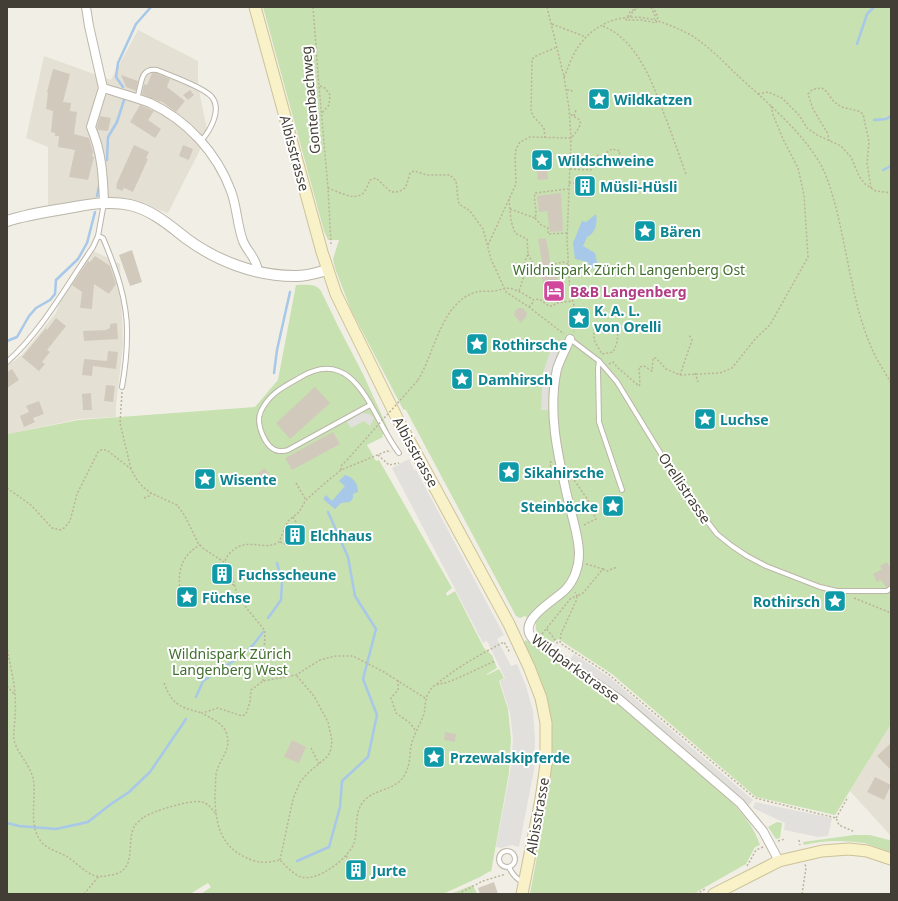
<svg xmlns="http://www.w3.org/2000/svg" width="898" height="901" font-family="'Noto Sans',sans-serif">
  <rect width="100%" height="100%" fill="#f1eee5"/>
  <g fill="#e4e0d4">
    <polygon points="138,30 198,61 198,86 208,134 168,213 128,199 102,197 48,206 48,147 26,138 44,56 111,80"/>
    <polygon points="90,249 120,264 123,345 116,405 116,417 79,419 7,434 7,366 22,355 56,313 66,285"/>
    <polygon points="891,724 891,836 850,791"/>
  </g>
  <g fill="#c8e1b1">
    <path d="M263 7H891V724L835 815 756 797 612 674 560 640 558 639 551 644C543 639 534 634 536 624L525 616 520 618 516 616 406 410 403 409 351 310 335 268 333 259 339 240H328L324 231Z"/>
    <path d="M296 285C305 285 316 283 321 291L338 326 363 374 389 431 382 435 383 437 367 445 376 461 379 460 452 588 446 593 447 596 455 591 484 648 492 655 497 668 487 674V675L499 669 504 678 499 681 508 709 511 739 509 773 491 872 490 871 480 877 443 894H201L211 887 208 883 190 894H7V434L79 420 255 407 278 380Z"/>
    <path d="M526 640 615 701 730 800C743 814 754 827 760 845L755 847 746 864 693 894H530L541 835 548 791 551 760 552 736 549 715 523 643Z"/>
    <polygon points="777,822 782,823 780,838 776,839 768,827"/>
    <path d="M854 835H870L889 840 891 841V852C882 850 873 845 864 843 844 840 823 840 804 845L803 842Z"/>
    <polygon points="473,885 477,894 450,894"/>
  </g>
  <g fill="#e2e0dd">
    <polygon points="552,346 559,348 552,369 549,381 548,410 541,410 543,373"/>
    <polygon points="361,413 369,414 374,418 370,426 364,421 351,428 347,422"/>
    <polygon points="409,459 414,470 416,470 504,635 497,639 511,666 517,664 526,686 533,711 535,739 534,770 519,847 512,845 501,848 496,847 511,767 513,739 510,713 500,681 505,678 487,641 483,643 392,468"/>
    <polygon points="574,654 609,677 753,800 749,805 615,691 570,659"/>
    <polygon points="755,802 832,818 828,836 818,837 784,830 785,823 753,808"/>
  </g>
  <g fill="#a7c8e8">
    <path d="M596 214C598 223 595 234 587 237L583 246 595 253 598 267 590 269 588 262 575 259 573 243 582 221 586 222Z"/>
    <path d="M345 475C353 477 358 483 358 492L353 494V498L350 502 341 503 335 509 323 499 326 495 332 501 345 486 339 481Z"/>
  </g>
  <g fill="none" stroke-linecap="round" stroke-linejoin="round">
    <g stroke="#a7c8e8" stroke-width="2.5">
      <polyline points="857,44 867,14 874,7"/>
      <polyline points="123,87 116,77 118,63 136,24 151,7"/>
      <polyline points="874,120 886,119 891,116"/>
      <polyline points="107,160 108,137 117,122 124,100"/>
      <polyline points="883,170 891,166"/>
      <polyline points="97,196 99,186"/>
      <polyline points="7,341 17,337 29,316 36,308 50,300 55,294 56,280 78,259 87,243 95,212"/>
      <polyline points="274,373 277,350 290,292"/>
      <polyline points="268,618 281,600 282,582 277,563"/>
      <polyline points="196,697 203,681 244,654 253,645 263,632"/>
      <polyline points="7,823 19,826 56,829 88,822 111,804 129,792 150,772 186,719"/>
      <polyline points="297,861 329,847 340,807 342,781 368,757 377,715 363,679 376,629 355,596 348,557 328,512"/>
    </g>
  </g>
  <g fill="#d1cabc">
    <polygon points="53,69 70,74 63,102 71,103 70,111 77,112 74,134 89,138 93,152 92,156 94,157 88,180 69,177 75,150 58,147 59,136 55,136 55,133 51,132 53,111 46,109 48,93 47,92"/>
    <polygon points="152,73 156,73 170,79 167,87 185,101 176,112 161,101 160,102 142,94 144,84 147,85"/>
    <polygon points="121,75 138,81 136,91 126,87"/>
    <polygon points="190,90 194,95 188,100 183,95"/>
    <polygon points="140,105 154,111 148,120 161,129 155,138 130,122"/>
    <polygon points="100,116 111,118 108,131 98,130 97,127"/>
    <polygon points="134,145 149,152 146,158 148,159 133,192 124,188 122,191 116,188 117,185 116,185"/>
    <polygon points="183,145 193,149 189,160 179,156"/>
    <polygon points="547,169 548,179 538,180 537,170"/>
    <polygon points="580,177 591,177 591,198 582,198 582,189 580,189"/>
    <polygon points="561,193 563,231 550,232 547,211 539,212 537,196"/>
    <polygon points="546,238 552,271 556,271 561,296 546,299 541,273 544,273 538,239"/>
    <polygon points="132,250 142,282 130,286 119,255"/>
    <polygon points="95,256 110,266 116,284 109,294 94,284 92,309 80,308 82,292 72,285 88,261 90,262"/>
    <polygon points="581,286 586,288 586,293 582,296 573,292"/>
    <polygon points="518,308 523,308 527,313 526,317 521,323 514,315 515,311"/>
    <polygon points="56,318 66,326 47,350 50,352 42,362 45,364 39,371 22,357 46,328 47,330"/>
    <polygon points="117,323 118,339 84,341 83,331 106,330 110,328 110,324"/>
    <polygon points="108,351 118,352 116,369 93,366 92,376 82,375 84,359 107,361"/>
    <polygon points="12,369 19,380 7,388 7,372"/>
    <polygon points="106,385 115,386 113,402 104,401"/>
    <polygon points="315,387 330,403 290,439 276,423"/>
    <polygon points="91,393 92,410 83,410 82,394"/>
    <polygon points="39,401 44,414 33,418 35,422 24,427 20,416 29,412 26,406"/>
    <polygon points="333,432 340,444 292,470 285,458"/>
    <polygon points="265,468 272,479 264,484 258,473"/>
    <polygon points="290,524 306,530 300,546 284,540"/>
    <polygon points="887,562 891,569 891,584 886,587 881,580 877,582 873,574 882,569 880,566"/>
    <polygon points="221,565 228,576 223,580 214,569"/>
    <polygon points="445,732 456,734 455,742 444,740"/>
    <polygon points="292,740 306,747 299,763 284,757"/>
    <polygon points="891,743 891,770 877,756"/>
    <polygon points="875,777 891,785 884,800 867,792"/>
    <circle cx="356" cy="870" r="4.5"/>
    <polygon points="494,882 498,894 480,894 478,888"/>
  </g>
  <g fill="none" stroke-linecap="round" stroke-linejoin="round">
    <g stroke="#bbb6a9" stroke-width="6">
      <g id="service">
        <path d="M137 98C142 86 139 67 157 70 171 76 201 86 211 96 223 109 210 131 201 141"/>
        <path d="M98 236 103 238C116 269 128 301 127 336 127 353 125 370 122 387"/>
        <polyline points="570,339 599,361 617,382 683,490 717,534 732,546 747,556 766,566 820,587 837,591 887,591 891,588"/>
        <polyline points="599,361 598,368 599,422 622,490"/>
        <path d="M7 362C41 332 67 285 93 247L98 236 104 203"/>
        <path d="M370 405 288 450C286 451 282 451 279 451 265 449 255 423 261 411 269 394 283 387 299 378 357 342 372 419 399 453"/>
        <circle cx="507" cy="859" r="8"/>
        <path d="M509 867C512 874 516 879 523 882"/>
      </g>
    </g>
    <g stroke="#bbb6a9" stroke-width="10">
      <g id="minor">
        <path d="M86 7 89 26 103 88 91 127C102 153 103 175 104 203"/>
        <path d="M103 88C119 93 135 97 150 103 187 120 217 153 231 191 237 207 237 225 243 241 248 253 256 257 258 271"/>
        <path d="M570 339C566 349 560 359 557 369 547 414 559 460 569 504 573 520 579 538 579 554 579 567 574 581 565 590 553 602 513 622 535 641L619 699 740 803 763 831 779 861"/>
      </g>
    </g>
    <g stroke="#bbb6a9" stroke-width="12">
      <path id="tertiary" d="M7 221C25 215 44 212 63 209 85 205 108 200 130 205 152 210 169 225 187 239 217 261 256 276 294 276 305 277 316 273 327 270"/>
    </g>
    <g stroke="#ccc299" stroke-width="13">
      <g id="secondary">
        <polyline points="255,7 322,252 336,294 397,418 509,624 529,667 541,698 546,723 546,764 541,799 522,894"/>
        <polyline points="714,894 779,861 822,851 849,849 867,851 891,859"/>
      </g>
    </g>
    <g stroke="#bbb39b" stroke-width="1.5" stroke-dasharray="2 2" stroke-linecap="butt">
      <polyline points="313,7 319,86 328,188 331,244"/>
      <polyline points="547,7 564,77 569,108 571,138 567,240 570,293 574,305 576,320 574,332"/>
      <polyline points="637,7 630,12 626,20 642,20 656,23 658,17 653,7"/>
      <polyline points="651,7 655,16 654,19"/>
      <polyline points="630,17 633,11 639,7"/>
      <polyline points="552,24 586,37"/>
      <path d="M603 26C639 41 653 85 666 119 673 137 679 155 686 174"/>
      <path d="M564 77C567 71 569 64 572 58 580 40 595 26 614 20 640 12 665 22 689 34 706 44 721 59 735 73 764 100 812 139 826 176 839 210 844 247 852 282 856 303 863 329 872 349 877 361 885 372 891 383"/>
      <polyline points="320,86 325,88 330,95 329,105 322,113"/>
      <polyline points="567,90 571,90 573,93"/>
      <polyline points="758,94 768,92 782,98 799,115 807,128 817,135 841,146 851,157 859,176 865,184 876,191 891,193"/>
      <polyline points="574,116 576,110"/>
      <polyline points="545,138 544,128 533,116 531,111 532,59 536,56 557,47"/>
      <polyline points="829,141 828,134 813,109 808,94 813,89 822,88 827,92 834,102 842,107 858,111 863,114 869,142 867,163 871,188"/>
      <polyline points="570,169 591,170 598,155 603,164 606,153 612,149 620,151 618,159"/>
      <polyline points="569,183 580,183"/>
      <path d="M328 188C337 191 353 201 362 194 366 191 368 184 370 180L376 178 391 192C407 192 406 186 410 173L414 171 427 175H450L456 181 458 199 459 204 470 211 483 229 491 259 506 292 529 307 564 334"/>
      <polyline points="509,199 511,221 515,233 527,239 528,254 524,264 526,270 519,291"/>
      <path d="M510 209 535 218C538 210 533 202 535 193L568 189"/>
      <polyline points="535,218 541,225 548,228 548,234 567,233"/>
      <path d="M488 245 516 184 515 157 516 149 520 142 530 137 571 138C576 132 581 128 580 120L570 114"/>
      <polyline points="528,254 536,269"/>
      <polyline points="551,265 563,262 568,264"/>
      <polyline points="554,271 554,270 569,267"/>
      <polyline points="529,307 534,301"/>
      <path d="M602 326 594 329V340L602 354 613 352C616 346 619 338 617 331"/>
      <polyline points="609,364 613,362 617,367 639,386 640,384 639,367 644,366 652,371 653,358 656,358 666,369 680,375 720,373 732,368 756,338 770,325 808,257 804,195 798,168 783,139 773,115 771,105"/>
      <polyline points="695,373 698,382"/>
      <polyline points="680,375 692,340 689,335"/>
      <path d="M418 380C434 354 441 305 473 293 480 290 487 292 494 291 502 290 507 286 515 290 522 292 528 297 534 300L539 299 549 306H553L556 303 572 301"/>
      <polyline points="122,392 120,423 131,469"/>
      <polyline points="378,455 389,465 399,463"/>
      <polyline points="551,461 550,464 554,478"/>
      <polyline points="341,470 341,466 347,460"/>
      <polyline points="572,477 588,500 596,519 584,525"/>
      <polyline points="296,483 306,500"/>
      <path d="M7 488 31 505 52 528 60 530 64 528 70 521 77 494 98 452C102 449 104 449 108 451L131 469 137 480 143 487 151 493 177 505 185 516 198 543 204 549 224 562"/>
      <polyline points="144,498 149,496 151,493"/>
      <polyline points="293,517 296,522 295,526"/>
      <polyline points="280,542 288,545 289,542"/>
      <polyline points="586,564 603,569 583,593 577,596 576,601 561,634 560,643 607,673 755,798 836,818 839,825 855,832"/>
      <polyline points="603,569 607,571 617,567"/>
      <polyline points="226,580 228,583 234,585"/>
      <polyline points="854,598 891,613"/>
      <path d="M182 606C178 581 175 559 200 545"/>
      <polyline points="547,629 558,644"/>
      <polyline points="542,634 571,598 577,596 575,592"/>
      <path d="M7 646C9 662 14 679 15 694 15 701 16 709 15 716 15 723 13 732 14 740 17 753 29 763 33 778 37 797 28 823 40 840 46 849 57 851 66 856 75 861 86 874 96 876 101 877 106 876 111 875 139 871 125 841 135 825 137 823 141 819 144 817 153 811 192 799 202 802 208 803 211 808 215 813"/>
      <polyline points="398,680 398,690 391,698 396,713 410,723 416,731"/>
      <path d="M263 681 265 631C257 620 246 609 239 597 235 591 235 583 232 577 231 573 227 570 226 566 222 558 233 549 240 546 253 541 267 550 279 542L288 521 299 512 306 500 325 483 341 470 387 451 391 452"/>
      <path d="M164 683C173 706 180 707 202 713"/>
      <path d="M437 684C457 667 481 654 504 642L510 653"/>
      <polyline points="7,686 15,695"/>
      <path d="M425 698 384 672 353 656H336L320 660 296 675 263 681 251 690 250 702 246 714 242 716 218 708 202 713C210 718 222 722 226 732 233 751 218 759 216 775 215 781 216 788 215 794 215 821 219 846 247 858 251 860 257 862 261 862 267 863 274 861 280 860 286 866 293 874 301 877 318 882 349 858 354 843 358 830 354 813 363 802 374 788 397 791 405 774 411 764 409 753 412 742 415 732 421 723 424 714 426 706 424 698 430 691 431 688 433 686 436 685 440 683 444 684 448 682 464 676 479 668 495 661"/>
      <polyline points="311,748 319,764"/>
      <polyline points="836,818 848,797"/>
      <polyline points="799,840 800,845"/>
      <polyline points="778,841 785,839"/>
      <polyline points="346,856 354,866"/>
      <polyline points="280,860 293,799 300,782 308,773 328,756 331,749 332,741 328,722 314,696 296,675"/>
      <polyline points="747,866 756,850 763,847"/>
      <polyline points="84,894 99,876"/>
      <polyline points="458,894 483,881 506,874"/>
      <polyline points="696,894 705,889"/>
      <polyline points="802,894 806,868 805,864"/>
    </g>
    <use href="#service" stroke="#fff" stroke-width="4"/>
    <use href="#minor" stroke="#fff" stroke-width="8"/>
    <use href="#tertiary" stroke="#fff" stroke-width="10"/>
    <use href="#secondary" stroke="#f9f1c7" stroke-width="11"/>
    <polyline stroke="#bbb39b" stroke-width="1.5" stroke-dasharray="2 2" stroke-linecap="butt" points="347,460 418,380"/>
  </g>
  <defs>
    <g id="sight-square" transform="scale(1.15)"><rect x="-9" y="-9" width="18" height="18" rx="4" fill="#0f9aa8" stroke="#fff"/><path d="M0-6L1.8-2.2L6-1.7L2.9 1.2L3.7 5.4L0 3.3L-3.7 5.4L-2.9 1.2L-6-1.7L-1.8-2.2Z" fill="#fff"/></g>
    <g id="building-square" transform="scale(1.15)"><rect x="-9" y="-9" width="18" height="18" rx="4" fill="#0f9aa8" stroke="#fff"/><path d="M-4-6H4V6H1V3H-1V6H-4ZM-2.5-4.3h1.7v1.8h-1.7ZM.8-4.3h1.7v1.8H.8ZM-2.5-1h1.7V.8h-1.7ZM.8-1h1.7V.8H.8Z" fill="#fff"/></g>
    <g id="hotel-square" transform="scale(1.15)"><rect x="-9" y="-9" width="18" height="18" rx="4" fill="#d1479c" stroke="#fff"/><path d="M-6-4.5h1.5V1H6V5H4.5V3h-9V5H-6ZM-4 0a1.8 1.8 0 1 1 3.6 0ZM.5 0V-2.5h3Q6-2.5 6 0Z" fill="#fff"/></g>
  </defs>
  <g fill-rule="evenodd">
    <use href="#sight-square" x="599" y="99"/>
    <use href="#sight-square" x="542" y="160"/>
    <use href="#building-square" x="585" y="186"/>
    <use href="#sight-square" x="645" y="231"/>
    <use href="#hotel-square" x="554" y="291"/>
    <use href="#sight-square" x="579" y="318"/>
    <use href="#sight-square" x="477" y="344"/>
    <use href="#sight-square" x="462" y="379"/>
    <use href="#sight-square" x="705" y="419"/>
    <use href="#sight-square" x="509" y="472"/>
    <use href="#sight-square" x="205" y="479"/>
    <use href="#sight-square" x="613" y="506"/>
    <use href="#building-square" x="295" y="535"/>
    <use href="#building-square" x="222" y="574"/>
    <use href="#sight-square" x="187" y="597"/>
    <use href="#sight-square" x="835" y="601"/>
    <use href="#sight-square" x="434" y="757"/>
    <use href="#building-square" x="356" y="870"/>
  </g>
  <g text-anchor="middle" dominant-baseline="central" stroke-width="4" stroke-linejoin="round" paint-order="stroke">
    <g font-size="14" font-weight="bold" fill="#0d838f" stroke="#fff" text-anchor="start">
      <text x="614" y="99">Wildkatzen</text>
      <text x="558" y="160">Wildschweine</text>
      <text x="600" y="186">Müsli-Hüsli</text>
      <text x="660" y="231">Bären</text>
      <text x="594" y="310">K. A. L.<tspan x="594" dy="16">von Orelli</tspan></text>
      <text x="492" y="344">Rothirsche</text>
      <text x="478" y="379">Damhirsch</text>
      <text x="720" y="419">Luchse</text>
      <text x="524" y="472">Sikahirsche</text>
      <text x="220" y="479">Wisente</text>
      <text x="598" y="506" text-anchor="end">Steinböcke</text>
      <text x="310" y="535">Elchhaus</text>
      <text x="238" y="574">Fuchsscheune</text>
      <text x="202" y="597">Füchse</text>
      <text x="820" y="601" text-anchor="end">Rothirsch</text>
      <text x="450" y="757">Przewalskipferde</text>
      <text x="372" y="870">Jurte</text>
    </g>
    <g font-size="14" fill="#423e35" stroke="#fff">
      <text transform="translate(310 100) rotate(-95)">Gontenbachweg</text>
      <text transform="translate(295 153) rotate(75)">Albisstrasse</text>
      <text transform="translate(416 452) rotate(61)">Albisstrasse</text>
      <text transform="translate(685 488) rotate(56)">Orellistrasse</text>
      <text transform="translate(576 668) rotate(36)">Wildparkstrasse</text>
      <text transform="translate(537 816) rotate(-80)">Albisstrasse</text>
    </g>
    <g font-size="14" fill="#426e2f" stroke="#fff">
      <text x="629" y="269">Wildnispark Zürich Langenberg Ost</text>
      <text x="230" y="653">Wildnispark Zürich<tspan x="230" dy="16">Langenberg West</tspan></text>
    </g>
    <g font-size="14" font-weight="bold" fill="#b23c85" stroke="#fff" text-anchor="start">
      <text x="570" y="291">B&amp;B Langenberg</text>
    </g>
  </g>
  <rect width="898" height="901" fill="none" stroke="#423e35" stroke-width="16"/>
</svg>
